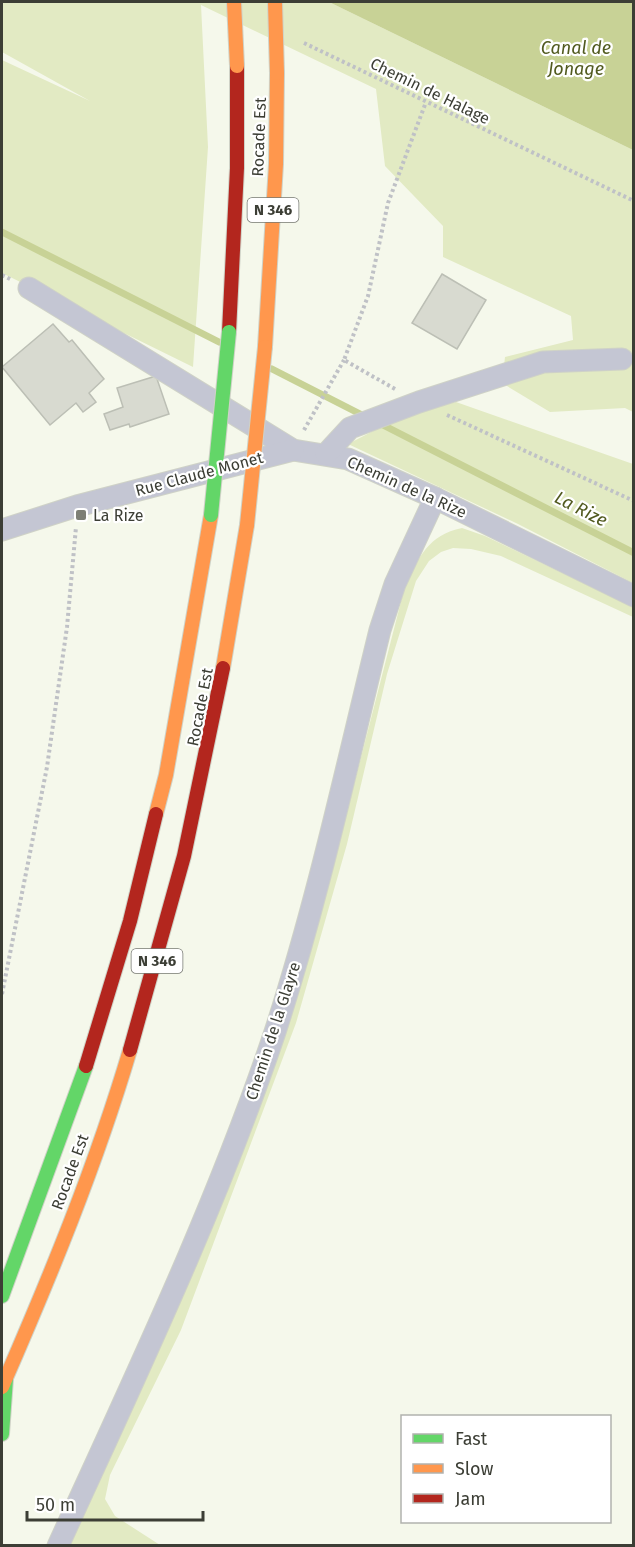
<svg xmlns="http://www.w3.org/2000/svg" width="635" height="1547" font-family="'Fira Sans',sans-serif">
  <rect width="100%" height="100%" fill="#f5f8eb"/>
  <g fill="#e2eac3">
    <polygon points="2,2 329,2 633,150 633,412 625,408 550,412 502,383 505,357 573,340 571,316 443,257 443,226 385,166 376,89 201,5 208,147 193,367 2,273 2,60 90,101 2,52"/>
    <polygon points="456,402 633,464 633,583 518,524 348,444 406,414"/>
    <path d="M462 528 485 536 633 607V617L501 556 471 549 453 548 441 552 429 561 416 581 387 674 347 844 296 1023 181 1330 110 1475 105 1499 115 1516 160 1545 69 1546 181 1299 289 1022 317 929 405 586C419 557 428 535 462 528Z"/>
  </g>
  <polygon fill="#c8d296" points="329,2 633,2 633,150"/>
  <g fill="none" stroke-linecap="round" stroke-linejoin="round">
    <g stroke="#c8d296" stroke-width="7">
      <polyline points="2,232 219,342"/>
      <polyline points="272,369 366,417"/>
      <polyline points="379,423 634,553"/>
    </g>
  </g>
  <g fill="#d8dad0" stroke="#bcbfb5" stroke-width="1.5">
    <polygon points="442,274 486,300 457,349 412,323"/>
    <polygon points="53,324 69,342 72,340 104,379 89,393 96,402 83,412 76,403 50,425 2,367"/>
    <polygon points="156,376 169,414 130,427 129,424 110,430 104,414 123,407 117,388"/>
  </g>
  <g fill="none" stroke-linecap="round" stroke-linejoin="round">
    <g stroke="#cfd2c7" stroke-width="23">
      <g id="street">
        <polyline points="29,288 293,450 348,459 435,498 634,596"/>
        <polyline points="326,454 350,428 419,402 543,362 622,359"/>
        <polyline points="2,530 77,506 293,450"/>
        <path d="M58 1546C135 1377 216 1208 275 1032 318 900 347 764 380 630L395 584 435 498"/>
      </g>
    </g>
    <g stroke="#cfd2c7" stroke-width="16">
      <g id="fast">
        <polyline points="2,1296 86,1066"/>
        <polyline points="2,1434 6,1379"/>
      </g>
    </g>
    <g stroke="#cfd2c7" stroke-width="16">
      <g id="slow">
        <polyline points="265,347 276,164 277,73"/>
        <polyline points="223,668 247,525"/>
        <polyline points="156,814 166,775 211,515"/>
        <path d="M2 1387C50 1277 96 1165 130 1050"/>
      </g>
    </g>
    <g stroke="#cfd2c7" stroke-width="16">
      <g id="jam">
        <polyline points="229,332 237,168 237,66"/>
        <polyline points="130,1050 184,856 223,668"/>
        <polyline points="86,1066 130,921 156,814"/>
      </g>
    </g>
    <g stroke="#bfc1c6" stroke-width="4" stroke-dasharray="3 3" stroke-linecap="butt">
      <polyline points="304,43 634,201"/>
      <polyline points="2,275 12,280"/>
      <polyline points="395,389 344,360 368,296 388,203 426,102"/>
      <polyline points="447,415 634,501"/>
      <polyline points="304,430 344,360"/>
      <polyline points="2,994 47,767 67,627 76,527"/>
    </g>
    <use href="#street" stroke="#c4c6d3" stroke-width="21"/>
    <use href="#fast" stroke="#63d668" stroke-width="14"/>
    <use href="#slow" stroke="#ff974d" stroke-width="14"/>
    <use href="#jam" stroke="#b3261e" stroke-width="14"/>
    <g stroke="#cfd2c7" stroke-width="16" stroke-linecap="butt">
      <polyline id="fast-bridge" points="211,515 229,332"/>
    </g>
    <g stroke="#cfd2c7" stroke-width="16" stroke-linecap="butt">
      <g id="slow-bridge">
        <polyline points="234,2 237,66"/>
        <polyline points="275,2 277,73"/>
        <polyline points="247,525 265,347"/>
      </g>
    </g>
    <use href="#fast-bridge" stroke="#63d668" stroke-width="14"/>
    <use href="#slow-bridge" stroke="#ff974d" stroke-width="14"/>
  </g>
  <rect fill="#7d7f75" stroke="#fff" stroke-width="2" x="75" y="509" width="12" height="12" rx="3"/>
  <g text-anchor="middle" dominant-baseline="central" stroke-width="4.5" stroke-linejoin="round" paint-order="stroke">
    <g fill="#fff" stroke="#767872" stroke-width="1.5">
      <rect x="247.5" y="198" width="51" height="24" rx="4.5"/>
      <rect x="131.5" y="949" width="51" height="24" rx="4.5"/>
    </g>
    <g font-size="15" font-weight="bold" fill="#3c3e35">
      <text x="273" y="210">N 346</text>
      <text x="157" y="961">N 346</text>
    </g>
    <g font-size="16" fill="#3c3e35" stroke="#fff">
      <text transform="translate(430 91) rotate(26)">Chemin de Halage</text>
      <text transform="translate(259 137) rotate(-88)">Rocade Est</text>
      <text transform="translate(199 474) rotate(-15)">Rue Claude Monet</text>
      <text transform="translate(407 487) rotate(24)">Chemin de la Rize</text>
      <text transform="translate(200 707) rotate(-79)">Rocade Est</text>
      <text transform="translate(273 1031) rotate(-72)">Chemin de la Glayre</text>
      <text transform="translate(70 1172) rotate(-70)">Rocade Est</text>
    </g>
    <g font-size="16" fill="#3c3e35" stroke="#fff" text-anchor="start">
      <text x="93" y="515">La Rize</text>
    </g>
    <g font-size="18" font-style="italic" fill="#515a1f" stroke="#fff">
      <text x="576" y="48">Canal de<tspan x="576" dy="21">Jonage</tspan></text>
      <text transform="translate(581 509) rotate(27)">La Rize</text>
    </g>
  </g>
  <rect width="635" height="1547" fill="none" stroke="#3c3e35" stroke-width="6"/>
  <rect x="401" y="1415" width="210" height="108" fill="#ffffff" stroke="#b1b2ae" stroke-width="1.5"/>
  <rect x="413" y="1434" width="30" height="9" fill="#63d668" stroke="#b1b2ae" stroke-width="1.5"/>
  <text x="455" y="1445" font-size="18" fill="#3c3e35">Fast</text>
  <rect x="413" y="1464" width="30" height="9" fill="#ff974d" stroke="#b1b2ae" stroke-width="1.5"/>
  <text x="455" y="1475" font-size="18" fill="#3c3e35">Slow</text>
  <rect x="413" y="1494" width="30" height="9" fill="#b3261e" stroke="#b1b2ae" stroke-width="1.5"/>
  <text x="455" y="1505" font-size="18" fill="#3c3e35">Jam</text>
  <path d="M27 1511v9h176v-9" fill="none" stroke="#3c3e35" stroke-width="3"/>
  <text x="36" y="1511" font-size="18" fill="#3c3e35" stroke="#ffffff" stroke-width="4.5" paint-order="stroke">50 m</text>
</svg>
